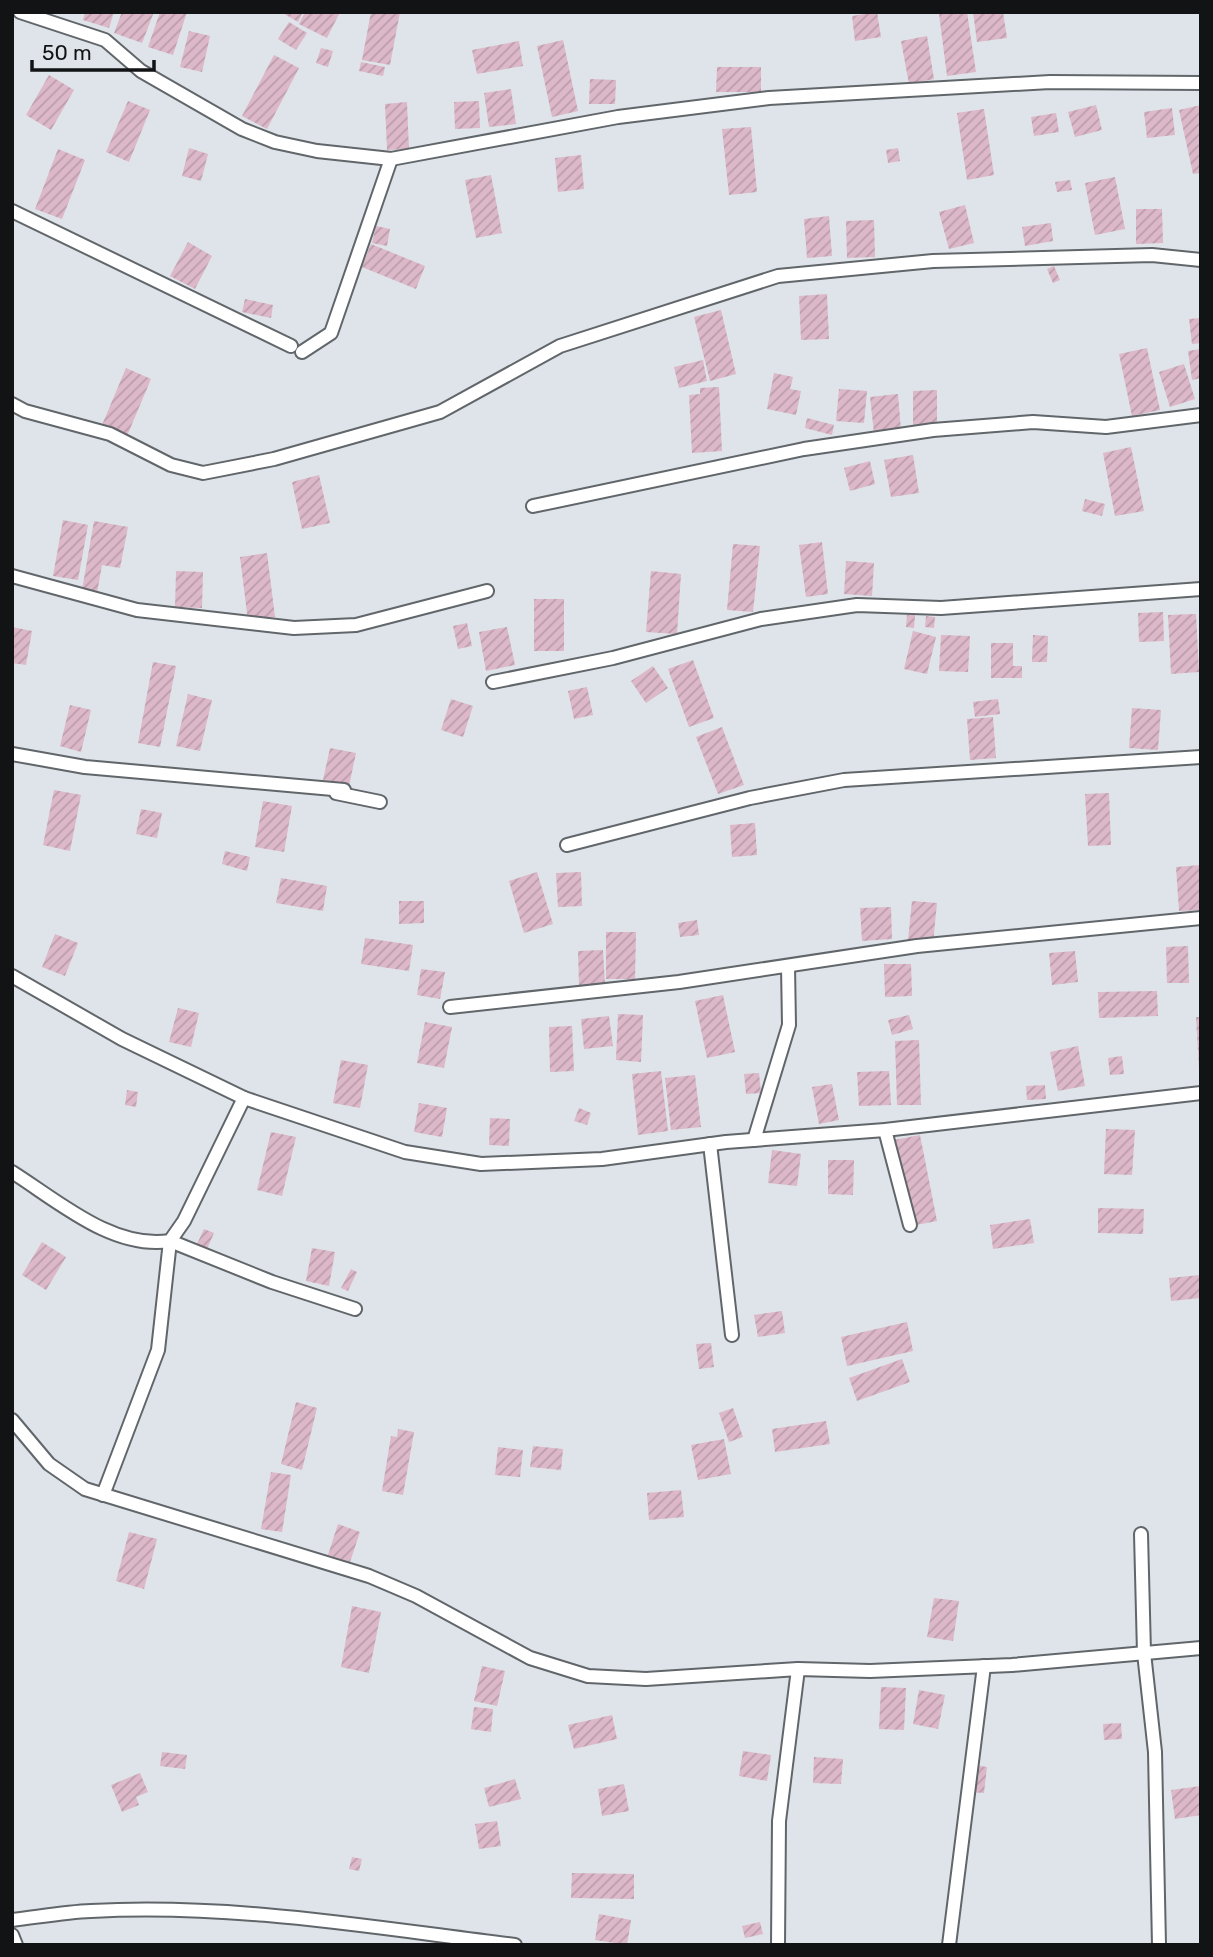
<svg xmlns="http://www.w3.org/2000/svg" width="1213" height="1957" font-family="Rubik,sans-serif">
  <defs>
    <pattern id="building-hatch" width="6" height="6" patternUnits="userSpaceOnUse" patternTransform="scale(1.75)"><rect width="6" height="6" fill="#dcb8c8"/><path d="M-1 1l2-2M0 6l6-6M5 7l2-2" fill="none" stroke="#bc9dab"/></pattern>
  </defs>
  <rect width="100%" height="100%" fill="#dfe4ea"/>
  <g fill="url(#building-hatch)">
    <polygon points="85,12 114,12 109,28 83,20"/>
    <polygon points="122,12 154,12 142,43 114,33"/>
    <polygon points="160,12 187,12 173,55 148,47"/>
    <polygon points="281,12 303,12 298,22"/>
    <polygon points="305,12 340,12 327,38 299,24"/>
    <polygon points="371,12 400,12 390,65 362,60"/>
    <polygon points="877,12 881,37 855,41 852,16"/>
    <polygon points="967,12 976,72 947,76 939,14"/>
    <polygon points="973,12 1003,12 1007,38 977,42"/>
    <polygon points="289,22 307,33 296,50 278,39"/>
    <polygon points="189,31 210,36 202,72 180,67"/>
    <polygon points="927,36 934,79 909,84 901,41"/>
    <polygon points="563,40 578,111 552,117 537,46"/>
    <polygon points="519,41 523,66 477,74 472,50"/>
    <polygon points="321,48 333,51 328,67 316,63"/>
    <polygon points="274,55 299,68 267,129 242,116"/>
    <polygon points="361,62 385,67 383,76 359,71"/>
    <polygon points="717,67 761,67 761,92 716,92"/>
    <polygon points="49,75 74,90 51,130 26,115"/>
    <polygon points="590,79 616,80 615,104 589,104"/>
    <polygon points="511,89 516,124 489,127 484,93"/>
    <polygon points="128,101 150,110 129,162 106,152"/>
    <polygon points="479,101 480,128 455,129 454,102"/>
    <polygon points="407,102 409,149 387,150 385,104"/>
    <polygon points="1096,105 1102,130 1075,137 1068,112"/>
    <polygon points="1201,105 1201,173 1193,174 1179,110"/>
    <polygon points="1172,108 1175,135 1147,138 1144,112"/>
    <polygon points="984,109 994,175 967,180 957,113"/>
    <polygon points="1056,113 1059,132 1034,136 1031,117"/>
    <polygon points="751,127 757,192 729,195 722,129"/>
    <polygon points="189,148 208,154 201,181 182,176"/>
    <polygon points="898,148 900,161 888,163 886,150"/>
    <polygon points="58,149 85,160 62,219 35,209"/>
    <polygon points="581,155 584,189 558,192 555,158"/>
    <polygon points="491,175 502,233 476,238 465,180"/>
    <polygon points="1115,177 1125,229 1095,235 1085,183"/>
    <polygon points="1070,180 1072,190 1057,192 1055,182"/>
    <polygon points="965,205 974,243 949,249 939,212"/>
    <polygon points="1136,209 1162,209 1163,243 1136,244"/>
    <polygon points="829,216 832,256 807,258 804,219"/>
    <polygon points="874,220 875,257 847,258 846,221"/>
    <polygon points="1051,223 1053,241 1025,246 1022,227"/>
    <polygon points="376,226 390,229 387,246 372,243"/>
    <polygon points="188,242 212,256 195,289 170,276"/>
    <polygon points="371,244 425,266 416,289 362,267"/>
    <polygon points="1054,266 1060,280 1053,283 1047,269"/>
    <polygon points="827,294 829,339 801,340 799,296"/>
    <polygon points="245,299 273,305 271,318 242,312"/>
    <polygon points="721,310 736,374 710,381 694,317"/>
    <polygon points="1201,318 1201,343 1192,344 1189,319"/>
    <polygon points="1147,348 1160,410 1132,416 1119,354"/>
    <polygon points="1201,349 1201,378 1192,380 1188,351"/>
    <polygon points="703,360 707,381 679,388 674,367"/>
    <polygon points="1184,364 1195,399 1170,407 1159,372"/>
    <polygon points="126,368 151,379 127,436 102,425"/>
    <polygon points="774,373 793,377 790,389 801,391 796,415 767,409"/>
    <polygon points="719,387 722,451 692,453 689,395 700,394 700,388"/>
    <polygon points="839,389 867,391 864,423 836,421"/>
    <polygon points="937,390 937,426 913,426 913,391"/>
    <polygon points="898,394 901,431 874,433 870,397"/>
    <polygon points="807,418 834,425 832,435 805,428"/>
    <polygon points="1131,447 1144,511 1115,516 1103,453"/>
    <polygon points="913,455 919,493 891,497 884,460"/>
    <polygon points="870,461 875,484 850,491 844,468"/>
    <polygon points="319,475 330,523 302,529 292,482"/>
    <polygon points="1085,499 1105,504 1102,516 1082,511"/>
    <polygon points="63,520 88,525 78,580 53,576"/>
    <polygon points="94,521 128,527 120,568 102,565 97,593 82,590"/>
    <polygon points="822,542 828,594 806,597 799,545"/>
    <polygon points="733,544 760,546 753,612 727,610"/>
    <polygon points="267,553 275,617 248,621 240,557"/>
    <polygon points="846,561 874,563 872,596 844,594"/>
    <polygon points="176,571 203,572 202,608 175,607"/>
    <polygon points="651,571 681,574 677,634 646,632"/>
    <rect x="534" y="599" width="30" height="52"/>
    <polygon points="1163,612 1164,641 1139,642 1138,613"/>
    <polygon points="1196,614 1199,672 1171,674 1168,615"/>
    <polygon points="907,615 915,615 914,628 906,627"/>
    <polygon points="926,616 935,617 934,628 925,627"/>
    <polygon points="467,623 472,646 458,649 453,626"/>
    <polygon points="12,627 32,631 26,665 12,663"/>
    <polygon points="507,627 515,665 486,671 479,632"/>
    <polygon points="913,631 936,637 927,674 904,669"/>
    <polygon points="941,635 970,636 968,672 939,671"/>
    <polygon points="1033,635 1048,636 1047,662 1032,662"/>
    <polygon points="991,643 1013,643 1013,666 1022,666 1022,678 991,678"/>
    <polygon points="693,660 714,718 689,727 668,669"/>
    <polygon points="153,662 176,666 160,747 138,743"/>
    <polygon points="653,666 668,688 646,703 631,681"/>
    <polygon points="587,687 593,715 574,719 568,691"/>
    <polygon points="188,694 212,700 200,751 176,746"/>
    <polygon points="451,699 473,706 463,737 441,730"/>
    <polygon points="998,699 1000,714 975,717 973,702"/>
    <polygon points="70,705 91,710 81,752 60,746"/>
    <polygon points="1132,708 1161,710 1158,750 1129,748"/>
    <polygon points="993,717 996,758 970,760 967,719"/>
    <polygon points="722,727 744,785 718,794 696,737"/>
    <polygon points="330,748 356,753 349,786 323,780"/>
    <polygon points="54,790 81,795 70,851 43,845"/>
    <polygon points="1109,793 1111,845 1088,846 1085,794"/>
    <polygon points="263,801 292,806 284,852 255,847"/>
    <polygon points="141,809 162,813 157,838 136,834"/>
    <polygon points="755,823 757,855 732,857 730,825"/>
    <polygon points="225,851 250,857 247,871 222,864"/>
    <polygon points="1201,865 1201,910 1179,911 1176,867"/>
    <polygon points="537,872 553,924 524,933 509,881"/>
    <polygon points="581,872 582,906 558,907 556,873"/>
    <polygon points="281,878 327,886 323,911 276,903"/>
    <polygon points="399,901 424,901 424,923 399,924"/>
    <polygon points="912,901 937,903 933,943 908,940"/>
    <polygon points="891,907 892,939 862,941 860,908"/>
    <polygon points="697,920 699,935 680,937 678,923"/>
    <polygon points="606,932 636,932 635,979 606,979"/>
    <polygon points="55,934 78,943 65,976 42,967"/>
    <polygon points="365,938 413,945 409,971 361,964"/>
    <polygon points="1188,946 1189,983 1167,983 1166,947"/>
    <polygon points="603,950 605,984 579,986 578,951"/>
    <polygon points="1075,951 1078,982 1052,985 1049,953"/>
    <polygon points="884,964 911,964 912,996 885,997"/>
    <polygon points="421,969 445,972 440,999 417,995"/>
    <polygon points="1157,991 1158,1016 1099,1018 1098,992"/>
    <polygon points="723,995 735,1052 707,1058 695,1001"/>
    <polygon points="178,1008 199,1013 191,1047 169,1042"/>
    <polygon points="618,1014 643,1015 641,1062 616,1060"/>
    <polygon points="909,1015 913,1029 892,1035 888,1020"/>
    <polygon points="609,1016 613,1046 584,1049 581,1019"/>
    <polygon points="1196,1017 1201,1017 1201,1068 1199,1068"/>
    <polygon points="425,1022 452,1027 444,1068 417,1063"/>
    <polygon points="572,1026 574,1071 550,1072 549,1027"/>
    <polygon points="919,1040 921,1105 897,1105 895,1041"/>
    <polygon points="1078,1046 1085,1086 1058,1091 1050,1052"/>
    <polygon points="1122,1056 1124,1074 1110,1075 1108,1058"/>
    <polygon points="341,1060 368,1065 360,1108 333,1103"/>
    <polygon points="661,1071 668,1131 638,1135 632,1074"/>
    <polygon points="889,1071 891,1105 859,1106 857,1072"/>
    <polygon points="759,1073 761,1093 746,1094 744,1074"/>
    <polygon points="695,1075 701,1127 671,1130 665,1078"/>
    <polygon points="832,1084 839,1120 819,1124 812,1087"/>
    <polygon points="1045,1085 1046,1099 1027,1100 1026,1086"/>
    <polygon points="127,1090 138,1092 136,1107 125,1105"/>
    <polygon points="419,1103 447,1108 442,1137 414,1132"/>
    <polygon points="579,1108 591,1113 587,1125 574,1121"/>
    <polygon points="490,1118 510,1119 509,1146 489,1145"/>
    <polygon points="1106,1129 1135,1130 1132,1175 1104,1174"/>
    <polygon points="271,1132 296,1137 282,1196 257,1190"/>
    <polygon points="920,1135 937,1221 911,1226 894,1140"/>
    <polygon points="772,1150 801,1154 797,1186 768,1183"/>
    <polygon points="828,1160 854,1160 853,1195 828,1194"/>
    <polygon points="1098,1208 1144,1209 1143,1234 1098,1233"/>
    <polygon points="1030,1219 1034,1243 993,1249 990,1225"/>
    <polygon points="204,1229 214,1233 207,1249 197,1244"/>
    <polygon points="42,1242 66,1257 46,1290 22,1275"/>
    <polygon points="312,1248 335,1252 329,1286 306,1281"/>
    <polygon points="351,1269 357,1272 348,1291 341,1288"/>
    <polygon points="1201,1275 1201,1298 1171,1301 1169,1278"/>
    <polygon points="782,1311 785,1333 758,1337 754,1315"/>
    <polygon points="907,1322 913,1351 847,1366 841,1337"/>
    <polygon points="711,1343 714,1367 699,1369 696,1344"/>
    <polygon points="902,1359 910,1382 857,1401 849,1378"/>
    <polygon points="296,1402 317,1408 302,1470 281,1464"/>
    <polygon points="733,1408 743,1437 729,1442 719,1413"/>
    <polygon points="826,1421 830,1444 775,1452 772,1429"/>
    <polygon points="398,1429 414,1432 403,1495 382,1491 391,1436 397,1437"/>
    <polygon points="724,1439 731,1474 698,1480 691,1445"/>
    <polygon points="533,1446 563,1449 561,1470 530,1467"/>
    <polygon points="498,1447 523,1450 520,1477 495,1475"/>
    <polygon points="271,1472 291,1475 282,1532 261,1529"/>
    <polygon points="681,1490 684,1517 649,1520 647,1493"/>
    <polygon points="338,1524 360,1532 350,1562 328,1555"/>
    <polygon points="129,1532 157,1539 144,1589 116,1581"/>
    <polygon points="934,1598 959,1601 953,1641 927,1637"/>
    <polygon points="352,1606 381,1612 369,1673 341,1667"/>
    <polygon points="482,1666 505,1671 497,1706 474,1701"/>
    <polygon points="881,1687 906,1688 904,1730 879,1729"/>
    <polygon points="919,1690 945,1695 938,1729 913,1724"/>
    <polygon points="474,1707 493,1709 491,1732 471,1729"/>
    <polygon points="612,1715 617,1739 574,1749 568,1725"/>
    <polygon points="1121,1723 1122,1739 1104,1740 1103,1724"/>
    <polygon points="743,1751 771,1755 767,1781 739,1776"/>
    <polygon points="162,1752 187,1755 185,1769 160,1766"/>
    <polygon points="814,1757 843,1759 841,1784 813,1783"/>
    <polygon points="974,1765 987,1767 984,1793 970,1792"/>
    <polygon points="140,1773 148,1792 136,1797 139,1805 122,1812 111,1785"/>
    <polygon points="515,1779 521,1799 489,1807 484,1788"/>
    <polygon points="624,1784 629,1811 602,1816 598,1789"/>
    <polygon points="1201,1786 1201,1815 1175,1819 1171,1790"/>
    <polygon points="497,1821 501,1846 479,1849 475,1824"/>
    <polygon points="352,1857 362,1859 359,1871 349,1869"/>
    <polygon points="572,1873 634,1874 634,1899 571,1898"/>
    <polygon points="599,1914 631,1920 627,1945 595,1940"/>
    <polygon points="760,1922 763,1934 745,1938 742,1926"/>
  </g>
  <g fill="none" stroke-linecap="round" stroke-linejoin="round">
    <g stroke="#61666a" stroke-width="16">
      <g id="minor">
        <polyline points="20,12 105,40 141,71 242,129 275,142 317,151 391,159 618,117 769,98 1050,82 1201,83"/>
        <polyline points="12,211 291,346"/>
        <polyline points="302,352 331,333 391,159"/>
        <polyline points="12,404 25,411 110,434 171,465 203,473 274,459 440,412 560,346 778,276 933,261 1152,255 1201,260"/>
        <polyline points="533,506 804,449 933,430 1033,422 1106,427 1201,415"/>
        <polyline points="12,576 137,610 294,628 356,625 487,591"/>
        <polyline points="493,682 613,658 761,619 857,605 941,608 1201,589"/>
        <polyline points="12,754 85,767 344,790"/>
        <polyline points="336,793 380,802"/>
        <polyline points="567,845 750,798 844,780 1201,757"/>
        <polyline points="12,976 122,1039 244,1098 405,1152 481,1164 602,1159 726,1142 885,1130 1201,1093"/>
        <polyline points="450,1007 679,982 917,946 1201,918"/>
        <polyline points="885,1130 910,1225"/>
        <polyline points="754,1140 789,1025 788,966"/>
        <polyline points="710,1144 732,1335"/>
        <path d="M12 1172C58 1201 113 1250 170 1241L184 1221 244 1098"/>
        <polyline points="12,1420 49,1464 85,1489 369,1576 416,1596 530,1658 588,1676 646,1679 798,1669 870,1671 1012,1665 1201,1648"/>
        <polyline points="103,1495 158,1350 170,1241 272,1282 355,1309"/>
        <polyline points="1141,1534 1144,1653 1155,1752 1159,1945"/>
        <path d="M12 1920C38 1917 65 1912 91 1911 233 1903 376 1928 515 1945"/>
        <polyline points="12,1935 16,1945"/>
        <polyline points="778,1945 779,1821 798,1669"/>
        <polyline points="949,1945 984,1666"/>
      </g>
    </g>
    <use href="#minor" stroke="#fff" stroke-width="12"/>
  </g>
  <rect width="1213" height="1957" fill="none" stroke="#111315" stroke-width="28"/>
  <path d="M32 60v10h122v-10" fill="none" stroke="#111315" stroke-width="3.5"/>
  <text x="42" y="60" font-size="21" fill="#111315" stroke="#dfe4ea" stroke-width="5" paint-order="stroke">50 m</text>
</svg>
